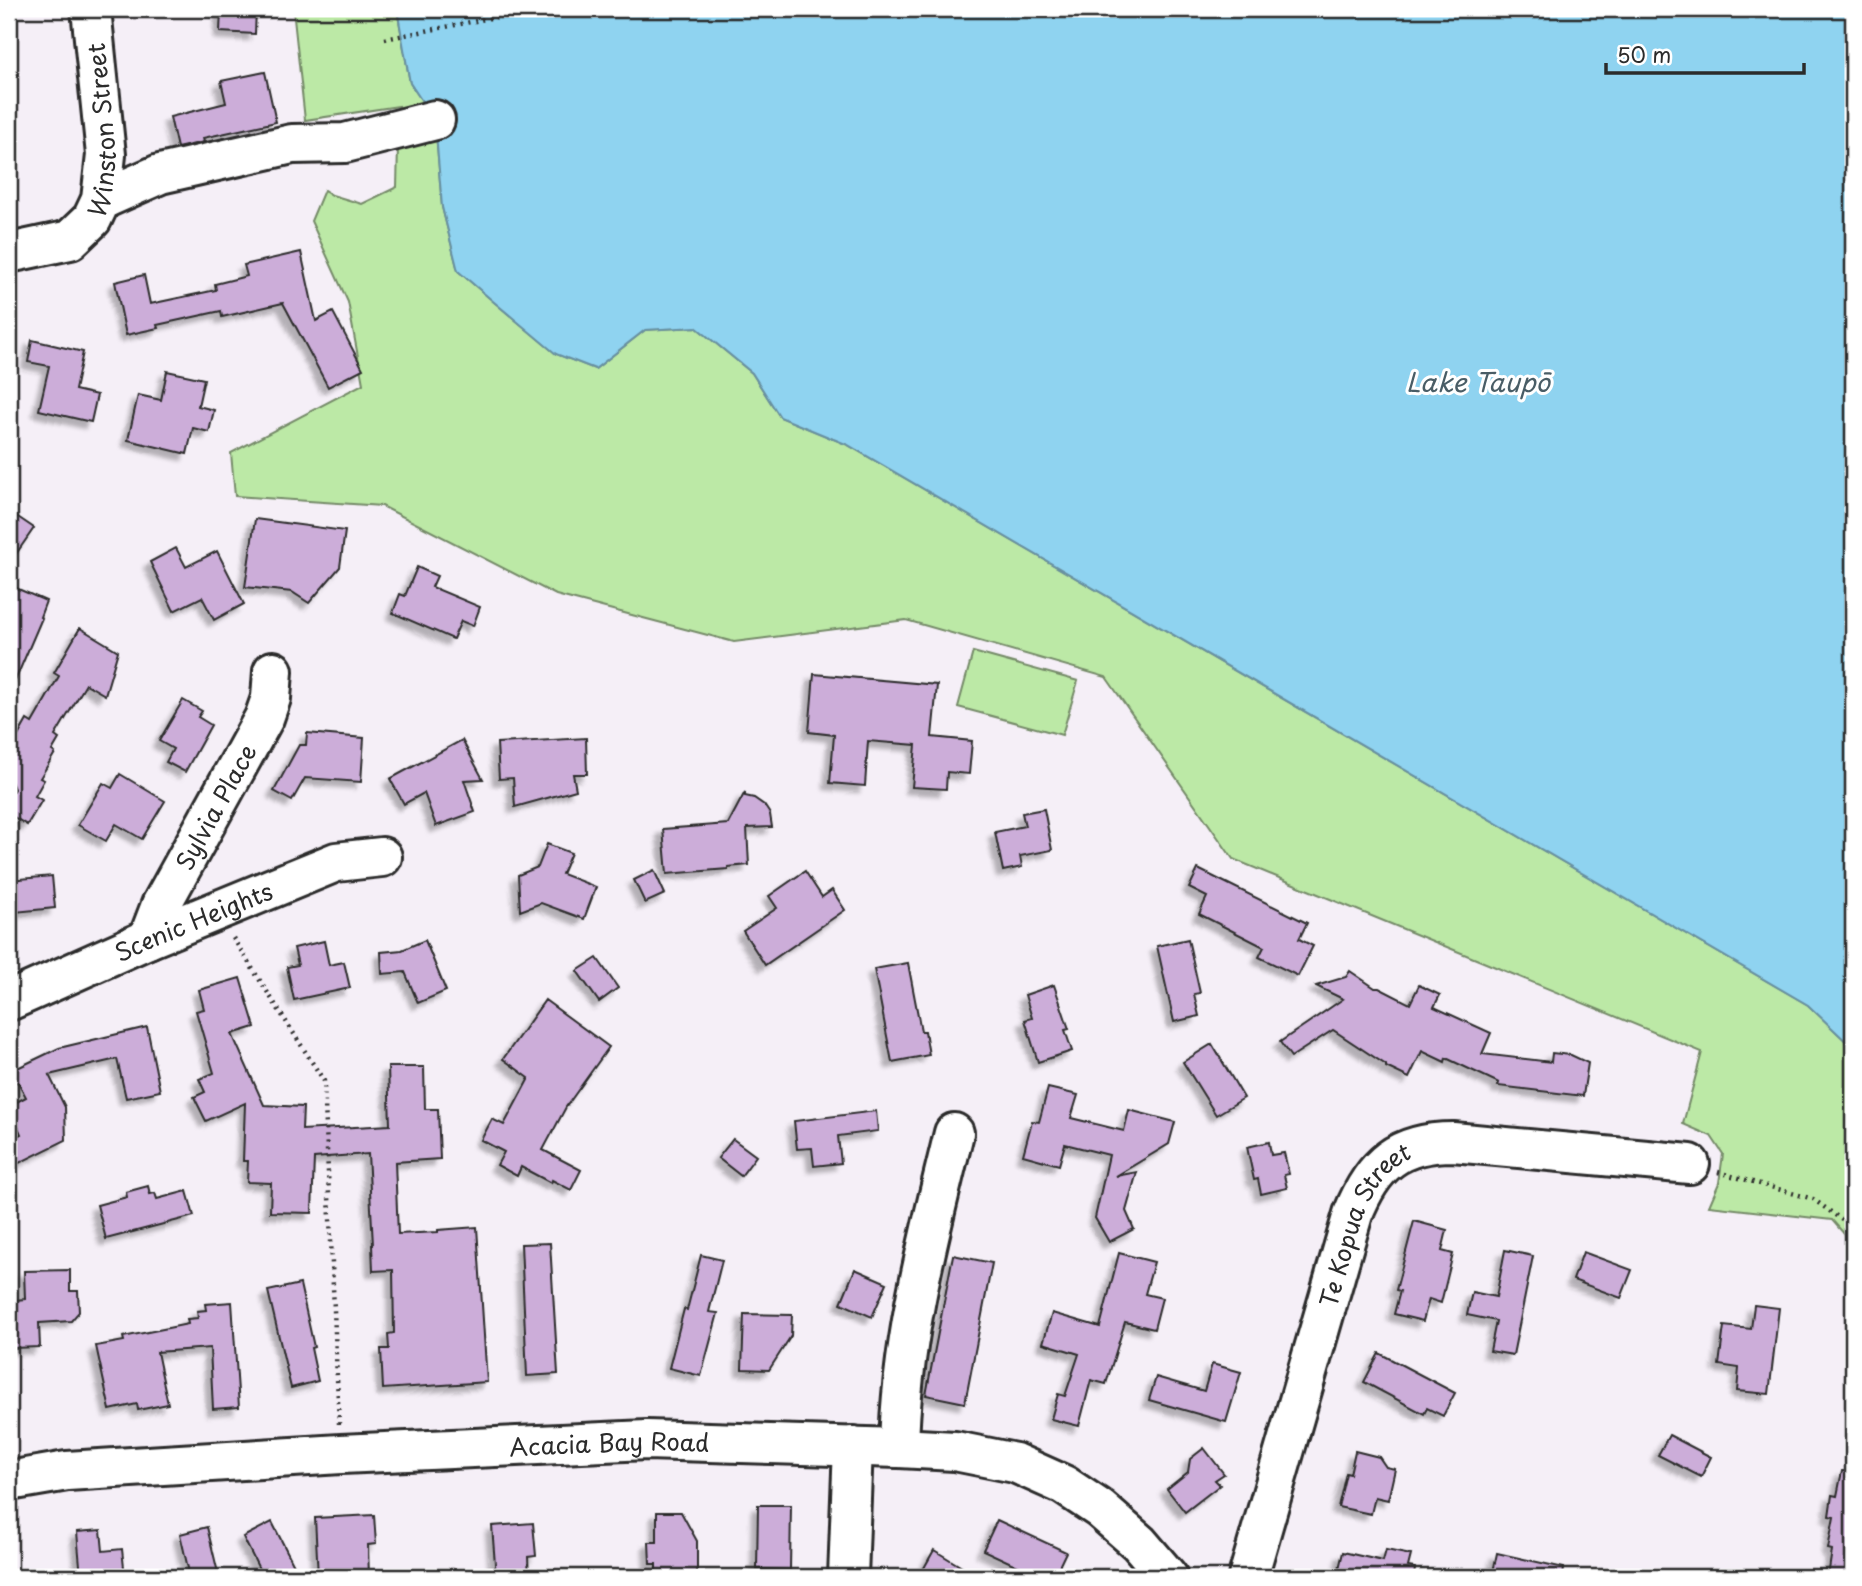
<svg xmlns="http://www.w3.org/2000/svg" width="1862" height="1586" font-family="'Playpen Sans',sans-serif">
  <defs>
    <filter id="shadow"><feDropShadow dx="-6" dy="6" stdDeviation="2" flood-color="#0004"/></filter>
  </defs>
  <rect width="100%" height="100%" fill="#f5eff7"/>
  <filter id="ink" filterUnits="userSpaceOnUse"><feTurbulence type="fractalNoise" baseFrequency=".0143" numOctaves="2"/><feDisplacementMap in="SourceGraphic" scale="14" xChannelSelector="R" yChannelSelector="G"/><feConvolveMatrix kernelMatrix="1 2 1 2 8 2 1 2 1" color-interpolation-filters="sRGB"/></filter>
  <g filter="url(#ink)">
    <g fill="#bce9a6" stroke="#748a68" stroke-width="2">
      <polygon points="293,9 397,9 410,83 435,120 442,207 458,271 494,302 556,354 595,369 645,330 696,327 752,373 780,417 848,445 1808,1005 1853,1048 1853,1244 1832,1220 1709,1206 1719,1183 1723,1154 1711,1136 1683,1124 1702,1052 1233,859 1106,677 906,620 734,642 556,595 382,506 235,496 231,453 363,384 348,302 311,221 324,190 332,195 362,204 397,187 399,106 305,120"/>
      <polygon points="973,652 1078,681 1062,735 958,707"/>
    </g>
    <polygon fill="#8fd3f0" stroke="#6790a1" stroke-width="2" points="397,9 1853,9 1853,1048 1808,1005 848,445 780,417 752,373 696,327 645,330 595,369 556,354 494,302 458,271 442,207 435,121 410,83"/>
    <g fill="#ccadd9" stroke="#2b2b2b" stroke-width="2" filter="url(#shadow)">
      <polygon points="221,9 256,9 255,34 220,32"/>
      <polygon points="265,72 276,122 203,138 204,142 177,148 170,117 226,103 221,81"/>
      <polygon points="301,252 316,321 333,312 363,369 328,387 283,303 222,317 221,311 157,325 158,328 126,335 115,282 144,275 150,304 216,290 215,284 247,276 244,265"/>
      <polygon points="32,340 83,352 75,390 97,395 91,422 39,410 49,366 28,362"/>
      <polygon points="167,371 204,379 198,406 214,410 209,432 193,428 187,454 128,440 138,395 161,400"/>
      <polygon points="9,511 34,528 9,564"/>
      <polygon points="255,519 345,531 340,567 309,603 292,592 245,587"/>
      <polygon points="176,548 186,567 217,551 244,604 214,620 202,597 174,611 150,562"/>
      <polygon points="417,567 437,576 432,587 480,607 473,626 461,621 453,639 393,613 400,594 405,596"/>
      <polygon points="9,585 46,601 40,617 42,618 9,695"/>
      <polygon points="80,628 118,651 105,695 86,684 55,736 59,739 52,751 55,753 40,778 44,780 35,796 42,800 27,825 9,814 9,798 14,789 9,776 9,752 27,720 32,723 59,676 54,673"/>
      <polygon points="814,674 937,685 932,737 972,741 969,774 947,772 946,789 912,787 916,745 868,741 865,786 830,783 834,735 809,732"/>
      <polygon points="183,700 202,711 198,717 211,725 185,772 166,762 173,749 159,741"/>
      <polygon points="307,733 364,738 361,782 305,778 292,801 274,791 299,745 306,745"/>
      <polygon points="586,738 587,774 573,774 576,790 515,807 513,778 499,779 497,743"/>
      <polygon points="462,740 483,779 464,780 475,812 436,826 424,793 404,804 390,779"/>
      <polygon points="120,774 165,801 142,839 116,824 106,841 78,825 103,783 112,788"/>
      <polygon points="745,792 745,796 754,798 764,805 770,814 772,827 747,828 749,865 728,867 728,869 667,874 663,829 728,824"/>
      <polygon points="1044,809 1052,850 1020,856 1022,867 1003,871 995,832 1025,826 1022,813"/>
      <polygon points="547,844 571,853 562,874 596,887 584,919 541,903 520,911 518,875 538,867"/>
      <polygon points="1198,869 1307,923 1299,939 1313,946 1298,976 1259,957 1264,947 1199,914 1207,897 1189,888"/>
      <polygon points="654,870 665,894 645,903 634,880"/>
      <polygon points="805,871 822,897 832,890 845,910 765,965 743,931 777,908 769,896"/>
      <polygon points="52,876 55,908 15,912 14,905 9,906 9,880"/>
      <polygon points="1188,939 1200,993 1194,994 1199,1016 1174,1022 1157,946"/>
      <polygon points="425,940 446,991 418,1003 405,972 382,974 381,952 402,950"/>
      <polygon points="324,941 329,965 344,962 350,988 294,1000 287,967 298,965 294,948"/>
      <polygon points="597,958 618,988 599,1002 577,971"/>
      <polygon points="908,963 921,1031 925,1031 929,1055 892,1062 874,969"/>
      <polygon points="1350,971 1375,988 1379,988 1410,1004 1419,985 1440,995 1434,1007 1491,1033 1482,1054 1551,1062 1552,1053 1571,1055 1588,1063 1583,1096 1498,1086 1499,1083 1446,1058 1445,1062 1422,1051 1409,1078 1386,1067 1386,1065 1333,1030 1291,1057 1280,1042 1343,999 1316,986 1346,977"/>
      <polygon points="240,978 255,1027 232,1034 264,1105 303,1107 302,1130 390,1125 388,1067 424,1067 425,1109 438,1109 440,1159 395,1162 398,1234 438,1232 438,1230 477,1227 487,1382 383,1389 381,1349 389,1349 388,1334 394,1333 393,1270 373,1271 372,1245 373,1245 368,1154 314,1158 312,1213 270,1212 271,1183 247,1182 248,1161 243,1161 245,1103 206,1121 194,1097 205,1092 199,1079 214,1073 196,1011 204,1009 199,990"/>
      <polygon points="1054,985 1069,1029 1065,1030 1072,1051 1038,1062 1025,1020 1032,1018 1025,995"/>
      <polygon points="545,1000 609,1047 566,1107 543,1150 581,1170 571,1190 552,1180 551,1183 521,1167 517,1176 497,1165 504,1152 481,1140 492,1119 504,1125 529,1078 503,1059"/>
      <polygon points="147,1027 160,1091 126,1098 117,1059 49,1075 65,1107 66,1140 9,1168 9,1140 21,1134 9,1106 26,1097 18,1082 9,1084 9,1072 59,1048"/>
      <polygon points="1212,1044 1244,1098 1216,1115 1183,1062"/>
      <polygon points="1048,1088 1078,1095 1071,1118 1124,1131 1129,1110 1175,1122 1169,1144 1116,1176 1137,1172 1126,1211 1134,1229 1109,1242 1095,1218 1109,1155 1065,1144 1059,1165 1023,1155 1032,1121 1039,1122"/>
      <polygon points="876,1111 878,1131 838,1136 841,1163 814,1166 812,1148 797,1149 794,1121"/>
      <polygon points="733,1139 756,1156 741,1176 718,1158"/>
      <polygon points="1269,1142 1271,1155 1284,1153 1289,1174 1284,1175 1287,1188 1261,1194 1258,1179 1254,1180 1247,1147"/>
      <polygon points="148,1186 150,1194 155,1193 157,1199 187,1191 194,1216 106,1239 97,1205 127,1197 126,1192"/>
      <polygon points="1414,1221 1447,1230 1442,1251 1453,1254 1441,1303 1429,1299 1423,1321 1394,1314 1400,1291 1396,1290"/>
      <polygon points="550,1243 558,1374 527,1376 521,1244"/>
      <polygon points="1505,1250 1533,1256 1513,1355 1490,1351 1496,1321 1467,1315 1472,1292 1496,1297"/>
      <polygon points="1583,1252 1632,1270 1621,1298 1573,1280"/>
      <polygon points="1119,1253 1154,1262 1145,1294 1162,1298 1154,1329 1125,1322 1106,1384 1091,1380 1079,1426 1051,1419 1058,1394 1065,1396 1079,1354 1043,1343 1052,1313 1100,1327"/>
      <polygon points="701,1255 722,1260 709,1312 718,1313 701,1376 669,1368 684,1309 687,1310"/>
      <polygon points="953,1255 992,1263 965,1403 926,1395"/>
      <polygon points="855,1269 887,1283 872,1317 841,1303"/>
      <polygon points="70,1270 70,1291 78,1291 79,1312 71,1321 39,1323 40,1347 12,1348 11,1321 16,1321 15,1300 25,1299 24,1271"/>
      <polygon points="300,1284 314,1347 311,1348 318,1381 291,1388 268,1291"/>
      <polygon points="232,1302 239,1407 213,1409 210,1348 157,1352 168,1404 138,1410 137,1404 110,1410 96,1346 124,1341 123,1337 188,1324 187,1319 198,1318 197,1311 206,1310 205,1304"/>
      <polygon points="1754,1305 1779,1308 1769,1394 1737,1391 1739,1368 1719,1365 1724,1326 1751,1329"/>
      <polygon points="744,1314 792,1315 791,1336 769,1370 742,1369"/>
      <polygon points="1379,1353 1455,1393 1443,1416 1427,1408 1424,1414 1364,1382"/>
      <polygon points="1212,1364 1241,1372 1226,1422 1149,1400 1156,1377 1204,1391"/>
      <polygon points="1669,1435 1711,1457 1701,1477 1658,1455"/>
      <polygon points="1204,1448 1224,1474 1215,1480 1220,1485 1185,1512 1167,1489 1188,1472 1190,1459"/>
      <polygon points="1355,1451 1379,1457 1386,1467 1395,1469 1388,1500 1375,1497 1371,1514 1338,1507 1346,1473 1350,1474"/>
      <polygon points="1842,1471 1853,1472 1853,1577 1828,1577 1832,1550 1828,1549 1834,1517 1829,1516 1832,1495 1837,1496"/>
      <polygon points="758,1505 791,1505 790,1570 757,1569"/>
      <polygon points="657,1512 681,1512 697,1541 697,1577 656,1577 656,1564 650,1564 649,1542 657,1542"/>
      <polygon points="374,1515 376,1544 368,1545 369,1577 318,1577 315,1518"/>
      <polygon points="997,1520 1066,1552 1054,1577 1015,1577 1020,1567 983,1550"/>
      <polygon points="272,1522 300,1577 263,1577 243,1537"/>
      <polygon points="533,1523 536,1556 528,1557 529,1576 496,1577 492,1526"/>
      <polygon points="207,1527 219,1577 190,1577 180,1534"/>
      <polygon points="101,1530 103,1551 122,1549 125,1577 81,1577 77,1532"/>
      <polygon points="934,1550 978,1577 919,1577"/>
      <polygon points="1386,1550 1411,1555 1408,1567 1415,1568 1414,1577 1337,1577 1343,1552 1383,1561"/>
      <polygon points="1497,1553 1564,1568 1563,1577 1492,1577"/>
    </g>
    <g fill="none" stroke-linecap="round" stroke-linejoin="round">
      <g stroke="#2b2b2b" stroke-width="44">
        <g id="minor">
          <polyline points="101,200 160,174 292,144 345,143 435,120"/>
          <path id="s1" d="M9 253 70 240 92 219 101 200 106 155 91 9"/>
          <path id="s2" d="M148 939 161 905 264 718 271 698 273 671"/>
          <path id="s3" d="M9 1001 148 939 336 862 382 857"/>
          <path d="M899 1448C901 1341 929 1236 954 1133"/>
          <path id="s4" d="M9 1481 67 1471 341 1454 647 1440 899 1448 955 1451 1015 1463 1064 1485 1100 1509 1139 1543 1168 1577"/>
          <polyline points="848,1577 853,1446"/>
          <path id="s5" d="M1248 1577 1353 1214C1373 1164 1398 1142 1453 1142L1690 1164"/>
        </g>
      </g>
      <g stroke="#2b2b2b" stroke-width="4.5" stroke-dasharray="2 5" stroke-linecap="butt">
        <polyline points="385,39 521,12"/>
        <polyline points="233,938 324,1081 339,1424"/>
        <polyline points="1718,1172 1813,1199 1853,1228"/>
      </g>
      <use href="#minor" stroke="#fff" stroke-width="38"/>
    </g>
  </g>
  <g text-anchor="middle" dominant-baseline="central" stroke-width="6" stroke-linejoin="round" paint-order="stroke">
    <g font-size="24" fill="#2b2b2b" stroke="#fff">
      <text stroke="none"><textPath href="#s1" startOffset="184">Winston Street</textPath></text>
      <text stroke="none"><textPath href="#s2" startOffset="149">Sylvia Place</textPath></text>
      <text stroke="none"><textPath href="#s3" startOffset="201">Scenic Heights</textPath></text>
      <text stroke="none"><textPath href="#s5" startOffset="374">Te Kopua Street</textPath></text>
      <text stroke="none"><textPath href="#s4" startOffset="602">Acacia Bay Road</textPath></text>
    </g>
    <g font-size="26" font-style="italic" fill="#495d66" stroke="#fff">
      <text x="1478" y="381">Lake Taupō</text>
    </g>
  </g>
  <rect width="1862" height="1586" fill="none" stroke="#fff" stroke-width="35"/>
  <rect x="18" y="18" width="1827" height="1551" fill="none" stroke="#2b2b2b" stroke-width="2.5" filter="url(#ink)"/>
  <path d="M1606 63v10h198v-10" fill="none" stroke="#2b2b2b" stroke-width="3.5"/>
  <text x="1617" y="63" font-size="21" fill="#2b2b2b" stroke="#ffffff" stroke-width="5" paint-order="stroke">50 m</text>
</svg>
